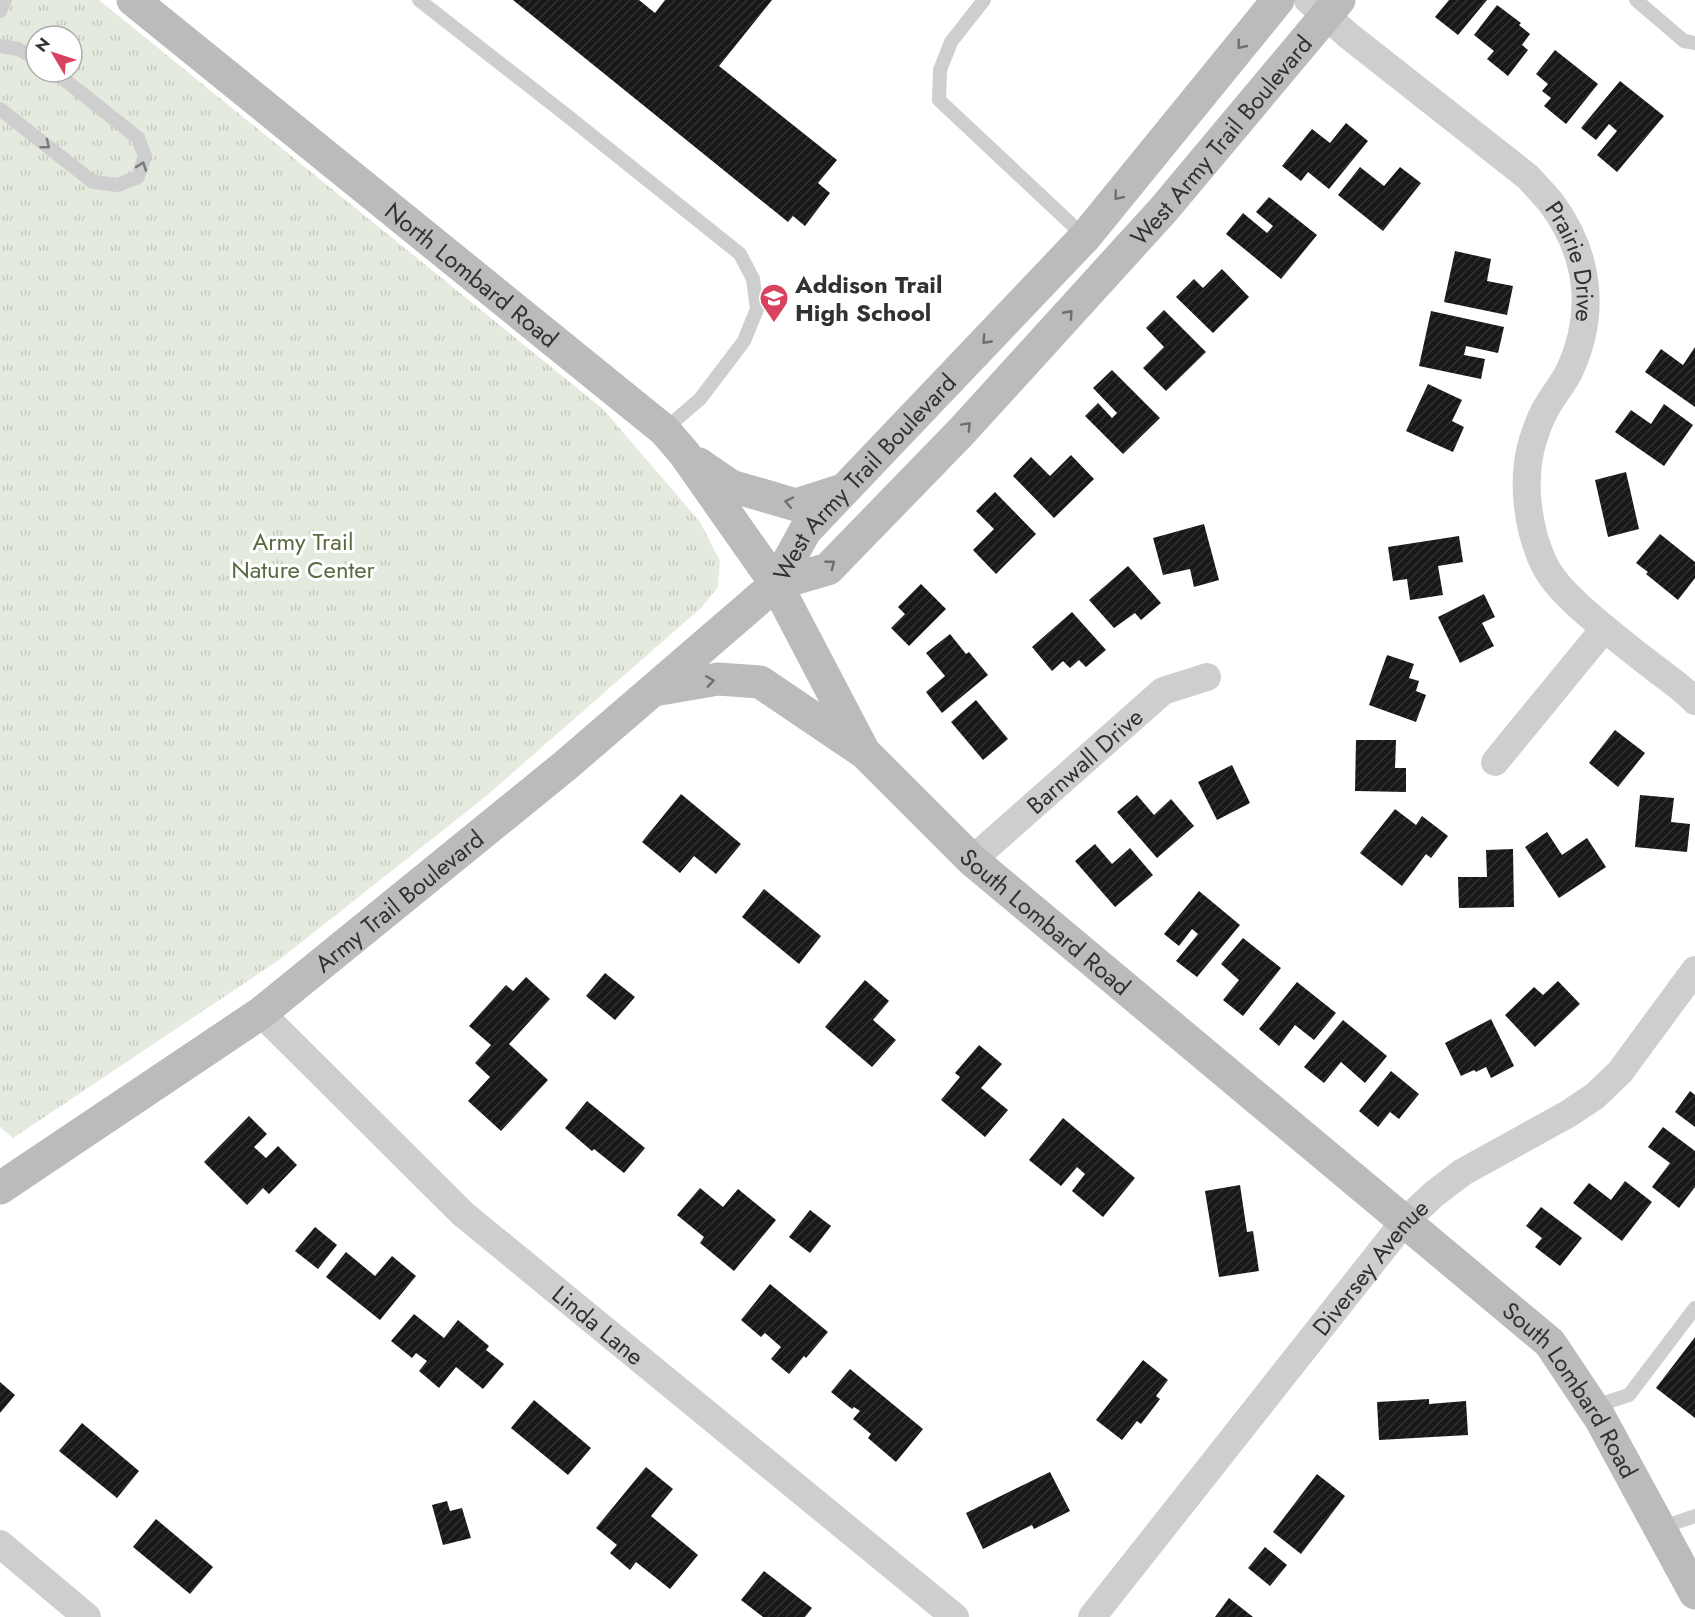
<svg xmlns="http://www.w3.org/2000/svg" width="1695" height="1617" font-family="Jost,sans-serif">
  <defs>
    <pattern id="grass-tufts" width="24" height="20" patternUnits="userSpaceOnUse" patternTransform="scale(1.5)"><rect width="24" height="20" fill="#e5eade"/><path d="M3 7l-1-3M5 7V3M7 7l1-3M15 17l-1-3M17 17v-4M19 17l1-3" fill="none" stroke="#c5c9bf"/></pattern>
    <pattern id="building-hatch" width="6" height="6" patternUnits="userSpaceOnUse" patternTransform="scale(1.5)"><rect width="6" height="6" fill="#181818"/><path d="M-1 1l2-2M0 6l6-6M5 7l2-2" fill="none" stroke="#313131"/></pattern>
  </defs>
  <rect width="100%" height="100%" fill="#fff"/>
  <path fill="url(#grass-tufts)" fill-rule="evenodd" d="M0 0H99L603 409 700 522 720 561 718 587 701 608 485 797 279 960 13 1138 0 1127ZM36 36H72V72H36Z"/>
  <g fill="url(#building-hatch)">
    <polygon points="513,0 639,0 655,13 665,0 772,0 719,66 837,160 818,183 830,193 805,226 793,216 788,222"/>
    <polygon points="1449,0 1487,0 1458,35 1435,17"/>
    <polygon points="1497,5 1521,23 1519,25 1530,34 1522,45 1528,50 1508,76 1487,59 1494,51 1474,35"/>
    <polygon points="1555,50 1598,84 1566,124 1544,106 1551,98 1542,91 1548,84 1536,74"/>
    <polygon points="1620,81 1664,116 1617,172 1597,155 1617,131 1609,124 1596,140 1581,128"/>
    <polygon points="1346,123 1368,141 1329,189 1308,172 1301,181 1282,166 1312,129 1330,143"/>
    <polygon points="1360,167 1384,186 1400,167 1421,183 1383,231 1338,195"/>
    <polygon points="1269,197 1317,235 1281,279 1226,234 1243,213 1267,233 1273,226 1256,212"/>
    <polygon points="1455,251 1491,259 1487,281 1513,286 1507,315 1444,302"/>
    <polygon points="1222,269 1249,297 1213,333 1176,297 1194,279 1203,288"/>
    <polygon points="1164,310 1206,352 1166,391 1143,368 1164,347 1146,328"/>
    <polygon points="1431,311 1504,327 1498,353 1466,346 1464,355 1485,359 1481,379 1419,366"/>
    <polygon points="1695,347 1695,407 1645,372 1661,349 1683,365"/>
    <polygon points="1112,370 1160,418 1123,454 1085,416 1098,403 1112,418 1117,413 1093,388"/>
    <polygon points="1428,384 1462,400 1452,421 1464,427 1453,452 1406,431"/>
    <polygon points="1664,404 1693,425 1664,466 1615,432 1631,410 1651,424"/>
    <polygon points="1071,455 1094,479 1054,518 1013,476 1031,457 1050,476"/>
    <polygon points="1626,472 1639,529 1608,537 1595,480"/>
    <polygon points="995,492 1036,534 996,574 973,550 994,529 976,511"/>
    <polygon points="1204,524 1219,580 1194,587 1190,569 1163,575 1153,538"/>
    <polygon points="1660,534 1695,562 1695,578 1678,600 1646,574 1648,572 1636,563"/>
    <polygon points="1459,536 1463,562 1438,566 1443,595 1410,600 1407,579 1393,581 1388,547"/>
    <polygon points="1128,566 1161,603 1141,620 1135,613 1114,628 1089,600"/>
    <polygon points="921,584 946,609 909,646 891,628 905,614 898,607"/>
    <polygon points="1484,594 1495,617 1482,623 1494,646 1460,663 1438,617"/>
    <polygon points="1072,612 1106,650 1086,667 1079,660 1070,668 1063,661 1052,671 1032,647"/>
    <polygon points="950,634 966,654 969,652 988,675 942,713 926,692 945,676 926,653"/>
    <polygon points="1387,655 1414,664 1409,678 1419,681 1416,691 1426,695 1416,722 1369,705"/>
    <polygon points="976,700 1008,739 983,760 951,722"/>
    <polygon points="1615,730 1645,753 1618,787 1589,763"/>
    <polygon points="1356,740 1396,740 1395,768 1406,768 1406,792 1355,791"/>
    <polygon points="1232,765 1250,803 1217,820 1198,782"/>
    <polygon points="681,794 741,844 716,874 694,856 680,873 642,842"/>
    <polygon points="1137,795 1154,815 1171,799 1194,826 1157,858 1117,812"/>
    <polygon points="1640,795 1674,798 1671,822 1690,824 1687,852 1635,847"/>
    <polygon points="1395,809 1416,825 1422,816 1448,836 1431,858 1426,854 1402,886 1360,853"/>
    <polygon points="1547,832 1562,855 1587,838 1606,867 1559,898 1525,847"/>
    <polygon points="1095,844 1112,864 1130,848 1153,875 1115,907 1075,861"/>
    <polygon points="1513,849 1514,907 1459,908 1458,877 1487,877 1486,850"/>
    <polygon points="764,889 821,936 799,964 742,917"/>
    <polygon points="1199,891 1240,925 1197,977 1176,961 1198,934 1192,929 1179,946 1164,934"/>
    <polygon points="1243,938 1281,968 1243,1016 1223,1000 1239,980 1221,964"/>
    <polygon points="605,973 635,997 615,1020 586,996"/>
    <polygon points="526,977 550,999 509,1044 548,1080 501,1131 468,1101 490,1077 475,1063 491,1045 469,1026 506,985 513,991"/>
    <polygon points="865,980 889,1001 873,1020 896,1040 872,1067 825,1027"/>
    <polygon points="1558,981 1580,1004 1535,1047 1505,1015 1534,987 1543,995"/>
    <polygon points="1297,982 1336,1013 1314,1040 1295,1025 1279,1046 1259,1029"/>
    <polygon points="1491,1019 1514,1066 1491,1078 1486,1067 1476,1072 1474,1070 1461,1076 1445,1043"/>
    <polygon points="1343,1020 1387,1056 1365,1083 1341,1062 1324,1083 1304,1067"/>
    <polygon points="979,1045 1002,1064 981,1088 1008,1110 985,1137 941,1100 960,1077 955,1073"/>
    <polygon points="1391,1071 1419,1094 1399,1119 1390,1112 1378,1127 1359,1111"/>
    <polygon points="1690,1091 1695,1095 1695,1127 1675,1112"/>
    <polygon points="587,1101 645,1148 624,1173 594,1149 592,1151 565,1128"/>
    <polygon points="249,1116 267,1134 254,1147 266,1158 278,1146 297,1165 269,1194 263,1188 247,1205 204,1162"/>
    <polygon points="1063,1118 1135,1178 1103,1217 1072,1191 1085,1174 1077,1167 1061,1186 1029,1160"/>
    <polygon points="1663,1127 1695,1151 1695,1187 1679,1208 1652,1187 1670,1163 1648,1147"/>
    <polygon points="1625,1181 1652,1202 1622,1241 1573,1203 1589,1183 1611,1200"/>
    <polygon points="1240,1185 1247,1232 1253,1231 1259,1271 1219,1277 1205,1191"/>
    <polygon points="700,1188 723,1207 738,1189 776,1220 734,1271 700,1243 704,1237 677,1215"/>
    <polygon points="1541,1207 1582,1238 1560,1266 1535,1247 1542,1238 1526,1226"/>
    <polygon points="810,1210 831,1226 810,1253 789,1237"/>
    <polygon points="315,1227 337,1245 318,1269 295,1251"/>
    <polygon points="346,1252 375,1276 392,1256 416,1276 380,1320 326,1277"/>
    <polygon points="770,1284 828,1332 806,1358 804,1356 789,1374 771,1359 781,1347 765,1333 761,1337 741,1320"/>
    <polygon points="414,1314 444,1338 458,1320 489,1346 486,1350 504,1364 483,1389 456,1367 439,1388 419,1371 427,1361 416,1353 412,1358 391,1341"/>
    <polygon points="1695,1337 1695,1418 1656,1388"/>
    <polygon points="1143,1360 1168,1380 1156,1396 1160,1399 1141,1424 1137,1421 1122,1440 1096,1420"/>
    <polygon points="850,1369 923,1429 896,1462 868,1438 871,1434 853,1419 860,1411 854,1407 852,1409 831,1392"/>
    <polygon points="0,1382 15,1395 0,1413"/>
    <polygon points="1429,1399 1429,1404 1466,1401 1468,1435 1379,1440 1377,1402"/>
    <polygon points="534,1400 591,1448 568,1475 511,1428"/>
    <polygon points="82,1423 139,1471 117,1498 59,1451"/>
    <polygon points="646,1467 673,1489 651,1516 698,1555 670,1589 636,1562 630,1570 610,1553 617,1545 596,1528"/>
    <polygon points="1050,1472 1070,1511 1034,1529 1032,1525 983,1549 966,1513"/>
    <polygon points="1317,1474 1345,1496 1301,1554 1273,1532"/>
    <polygon points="447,1501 450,1511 462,1508 471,1538 443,1545 432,1505"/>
    <polygon points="156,1519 213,1567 190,1594 133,1547"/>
    <polygon points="1265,1547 1287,1565 1270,1586 1248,1568"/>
    <polygon points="764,1571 812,1608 805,1617 763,1617 741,1600"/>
    <polygon points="1229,1598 1253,1617 1215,1617"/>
  </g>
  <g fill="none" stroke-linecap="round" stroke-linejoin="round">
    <g stroke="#cecece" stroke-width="14">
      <polyline points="419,0 565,114 740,254 753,279 757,309 744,341 700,399 664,430"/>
      <polyline points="984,0 951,42 940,70 939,100 1085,237"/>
      <polyline points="1636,0 1684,41 1695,43"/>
      <polyline points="0,11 5,0"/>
      <polyline points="0,46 18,49 36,59"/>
      <polyline points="0,109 93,182 118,185 138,177 145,156 138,138 55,72"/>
      <polyline points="1592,1407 1629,1395 1695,1308"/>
      <polyline points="1660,1528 1695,1516"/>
    </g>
    <g stroke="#cecece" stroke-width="28">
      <path id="s1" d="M1308 0 1349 36 1528 177C1536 186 1545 195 1552 204 1590 256 1596 314 1569 372 1562 385 1552 397 1545 410 1540 419 1536 430 1533 440 1521 478 1527 528 1544 564 1553 582 1568 596 1582 609 1606 630 1631 650 1656 669 1669 679 1684 689 1695 701"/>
      <polyline points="1495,762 1604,629"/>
      <path id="s2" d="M972 860 1163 691 1207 677"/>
      <path id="s3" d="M261 1013 463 1214 955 1617"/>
      <polyline points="0,1544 87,1617"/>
      <path id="s4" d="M1092 1617 1404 1222 1434 1194 1463 1172 1568 1114 1595 1096 1620 1072 1695 970"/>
    </g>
    <g stroke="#bbb" stroke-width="33">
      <path id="s5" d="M133 0 664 430 684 453 776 584 864 752 972 860 1550 1343 1600 1418 1695 1593"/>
      <polyline points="699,464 731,486 796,505 843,490"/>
      <path id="s6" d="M776 584 828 569 962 431 1164 209 1339 0"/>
      <polyline points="654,690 718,679 760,682 862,751"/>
      <path id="s7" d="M0 1188 261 1013 566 765 776 584 805 531 1085 237 1278 0"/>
    </g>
  </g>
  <defs><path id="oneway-chevron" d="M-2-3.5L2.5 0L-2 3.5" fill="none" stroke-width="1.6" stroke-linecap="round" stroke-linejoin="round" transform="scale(1.5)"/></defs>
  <g stroke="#6f6f6f">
    <use href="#oneway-chevron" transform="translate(1241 45) rotate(129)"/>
    <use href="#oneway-chevron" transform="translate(1118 196) rotate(129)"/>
    <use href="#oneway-chevron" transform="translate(1069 314) rotate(-48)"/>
    <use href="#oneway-chevron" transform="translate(986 340) rotate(134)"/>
    <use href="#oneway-chevron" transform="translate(967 426) rotate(-47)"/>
    <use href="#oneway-chevron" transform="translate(789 502) rotate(-168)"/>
    <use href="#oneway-chevron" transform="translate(831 564) rotate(-38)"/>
    <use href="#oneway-chevron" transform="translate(710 681) rotate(-8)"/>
  </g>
  <g stroke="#787878">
    <use href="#oneway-chevron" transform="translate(46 145) rotate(38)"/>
    <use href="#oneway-chevron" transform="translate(142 166) rotate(-71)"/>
  </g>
  <defs>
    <g id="school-pin" transform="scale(1.5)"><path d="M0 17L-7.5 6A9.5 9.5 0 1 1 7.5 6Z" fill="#d84360" stroke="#fff"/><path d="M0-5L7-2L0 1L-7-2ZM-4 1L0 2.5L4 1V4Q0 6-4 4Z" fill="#fff"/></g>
  </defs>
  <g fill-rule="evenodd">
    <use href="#school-pin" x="774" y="298"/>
  </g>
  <g text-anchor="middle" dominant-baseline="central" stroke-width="6" stroke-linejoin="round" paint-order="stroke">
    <g font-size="24" fill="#313131" stroke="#fff">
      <text stroke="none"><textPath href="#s6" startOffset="636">West Army Trail Boulevard</textPath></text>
      <text stroke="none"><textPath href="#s1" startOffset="381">Prairie Drive</textPath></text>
      <text stroke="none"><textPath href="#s5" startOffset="436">North Lombard Road</textPath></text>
      <text stroke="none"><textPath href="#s7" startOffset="1124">West Army Trail Boulevard</textPath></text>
      <text stroke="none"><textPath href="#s2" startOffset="150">Barnwall Drive</textPath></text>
      <text stroke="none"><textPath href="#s7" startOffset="492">Army Trail Boulevard</textPath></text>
      <text stroke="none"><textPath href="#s5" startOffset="1312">South Lombard Road</textPath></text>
      <text stroke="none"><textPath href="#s4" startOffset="447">Diversey Avenue</textPath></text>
      <text stroke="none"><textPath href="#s3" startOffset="460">Linda Lane</textPath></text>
      <text stroke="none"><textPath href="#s5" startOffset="2019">South Lombard Road</textPath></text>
    </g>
    <g font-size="24" font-weight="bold" fill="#313131" stroke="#fff" text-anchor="start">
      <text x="795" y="284">Addison Trail<tspan x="795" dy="28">High School</tspan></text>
    </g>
    <g font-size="24" fill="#596a41" stroke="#fff">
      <text x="303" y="541">Army Trail<tspan x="303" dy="28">Nature Center</tspan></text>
    </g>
  </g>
  <g transform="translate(54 54) rotate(309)"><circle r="28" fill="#ffffff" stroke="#adadad" stroke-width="1.5"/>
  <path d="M0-4.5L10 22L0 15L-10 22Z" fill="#d84360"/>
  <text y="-9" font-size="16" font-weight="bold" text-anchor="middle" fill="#313131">N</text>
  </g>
</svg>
